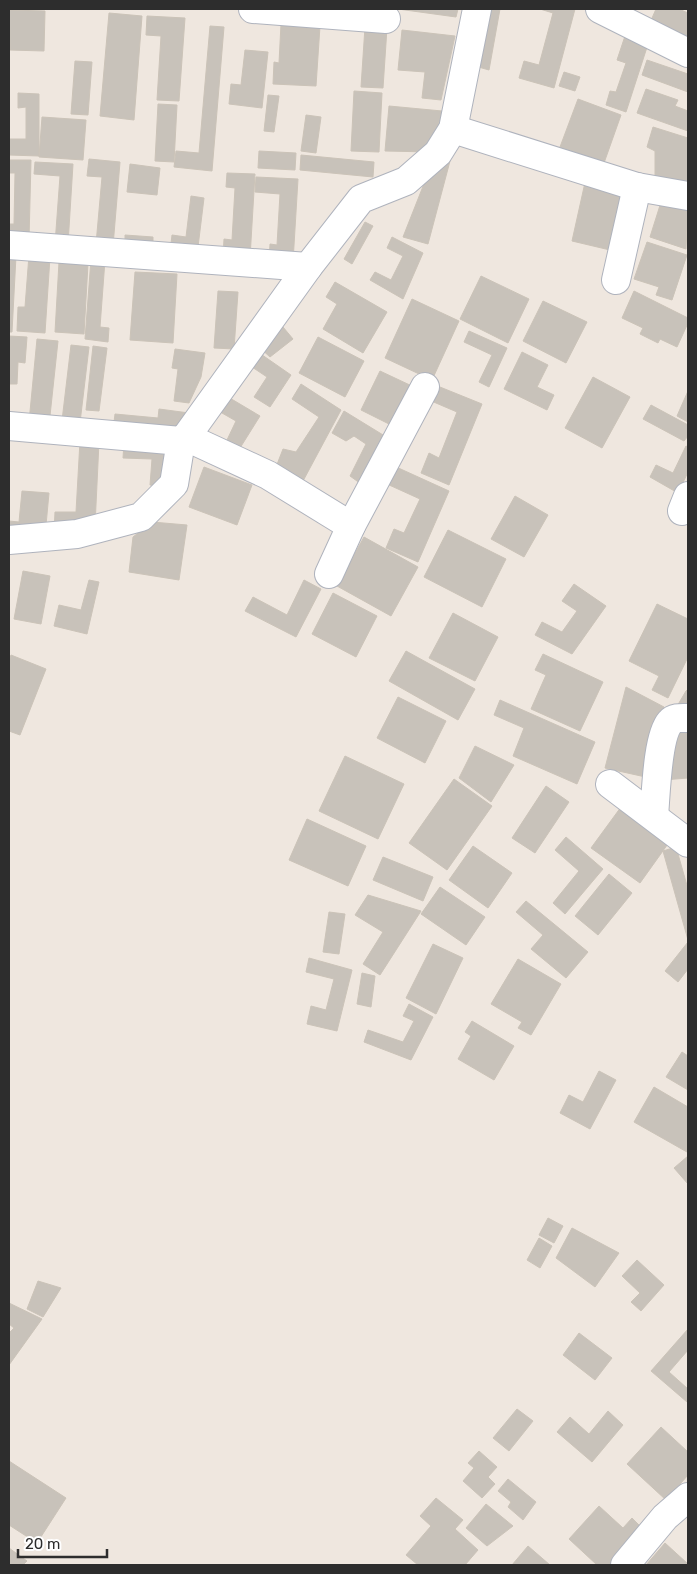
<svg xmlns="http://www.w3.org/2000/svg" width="697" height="1574" font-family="Rubik,sans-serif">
  <rect width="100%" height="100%" fill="#efe7df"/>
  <g fill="#c8c2ba" stroke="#cbc3b8">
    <polygon points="398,9 458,9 456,17"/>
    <polygon points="485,9 500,9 489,70 475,66"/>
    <polygon points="540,9 575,9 554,88 519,78 524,61 539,65 553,13"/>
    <polygon points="656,9 679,9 688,13 688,41 649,25"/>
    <polygon points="9,10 45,11 44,51 10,50"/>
    <polygon points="109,13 142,16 134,120 100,116"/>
    <polygon points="147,16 185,18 179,101 157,100 161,36 146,35"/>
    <polygon points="281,24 320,26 316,86 273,84 274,62 279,63"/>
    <polygon points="210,26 224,27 212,171 174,167 176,151 199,153"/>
    <polygon points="365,27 387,28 383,88 361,87"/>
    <polygon points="402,30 455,36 441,100 422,98 425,72 398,70"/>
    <polygon points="626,33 649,41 626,112 606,105 610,91 616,92 626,63 617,60"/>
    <polygon points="245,50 268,52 262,108 229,104 231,84 241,85"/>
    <polygon points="647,60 688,74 688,92 642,75"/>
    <polygon points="75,61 92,62 88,115 71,114"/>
    <polygon points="564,72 580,77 575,91 559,86"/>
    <polygon points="646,89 678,100 675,106 688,111 688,131 637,113"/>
    <polygon points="354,91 382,93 379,152 351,151"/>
    <polygon points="18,93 39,94 39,156 9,155 9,139 26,139 26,107 18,108"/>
    <polygon points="268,95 279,96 274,132 264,131"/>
    <polygon points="578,99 621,115 604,163 560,147"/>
    <polygon points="158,104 177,105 174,162 155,161"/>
    <polygon points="389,106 442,111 431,152 385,151"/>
    <polygon points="306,115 321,117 316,153 301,151"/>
    <polygon points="42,117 86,120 83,160 39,157"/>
    <polygon points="653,127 688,138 688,182 655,178 655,151 647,147"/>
    <polygon points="259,151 296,153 295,170 258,168"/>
    <polygon points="301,155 374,162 373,177 300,170"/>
    <polygon points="435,156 450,161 428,244 403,237"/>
    <polygon points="89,159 120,162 113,246 96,244 102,177 87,176"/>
    <polygon points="9,160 31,160 29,240 9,239 9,224 14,224 15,173 9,173"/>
    <polygon points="35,162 73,164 68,244 55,244 60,176 34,174"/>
    <polygon points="130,164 160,168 157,195 127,192"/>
    <polygon points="227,173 255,174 250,258 223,256 224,239 232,240 235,188 226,187"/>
    <polygon points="256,177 298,179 293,262 269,260 270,244 277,245 280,194 255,192"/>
    <polygon points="586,178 625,187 610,250 572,241"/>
    <polygon points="191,196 204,198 197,255 170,252 172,235 186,237"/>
    <polygon points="662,199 688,208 686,249 650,237"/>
    <polygon points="365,222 373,226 352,264 344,259"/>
    <polygon points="125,235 153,237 153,249 125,248"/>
    <polygon points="392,237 423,253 403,299 370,280 375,272 391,280 403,256 387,248"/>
    <polygon points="647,242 687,255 672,300 656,295 659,287 634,279"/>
    <polygon points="9,255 16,256 12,332 9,332"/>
    <polygon points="29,255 50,257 45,333 17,331 18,307 25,307"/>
    <polygon points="91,259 105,260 100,327 109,328 108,342 85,339"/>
    <polygon points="59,262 88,264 84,334 55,332"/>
    <polygon points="135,272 177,274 173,343 130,340"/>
    <polygon points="481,276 529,299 508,343 460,319"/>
    <polygon points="335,282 387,312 363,353 323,329 337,304 326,297"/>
    <polygon points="218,291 238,292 234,349 214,348"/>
    <polygon points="634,291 688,318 688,323 677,347 660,339 658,343 640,334 643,328 622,318"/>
    <polygon points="412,299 459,321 432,380 385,358"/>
    <polygon points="543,301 587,322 566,363 523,341"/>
    <polygon points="283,327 293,339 270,357 259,347"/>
    <polygon points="469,331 507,348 489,387 479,382 492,355 464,342"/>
    <polygon points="9,336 27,337 25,363 18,362 17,384 9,384"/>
    <polygon points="318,337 364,361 345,397 299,373"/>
    <polygon points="37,339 58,341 49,425 29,422"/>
    <polygon points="71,345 89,347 79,431 61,429"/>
    <polygon points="93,346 107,348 99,411 86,410"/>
    <polygon points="175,349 205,353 201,377 189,403 174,401 178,369 172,368"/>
    <polygon points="255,350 291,375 270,407 254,397 267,377 246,363"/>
    <polygon points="522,352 548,365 537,387 554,395 547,410 504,389"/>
    <polygon points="380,371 414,387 395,427 361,410"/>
    <polygon points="593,377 630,397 602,448 565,428"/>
    <polygon points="301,384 341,410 303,481 276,467 283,449 296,452 319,417 292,399"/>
    <polygon points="435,385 482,404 449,485 421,473 429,453 439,458 457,412 429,400"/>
    <polygon points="688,391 688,422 677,416"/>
    <polygon points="223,394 260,416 240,448 227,440 236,421 215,409"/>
    <polygon points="651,405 688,425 688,436 684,441 643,419"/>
    <polygon points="159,409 189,413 179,436 113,430 115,414 158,418"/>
    <polygon points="344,411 388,438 364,486 350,476 366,444 354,436 346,441 332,433"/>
    <polygon points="80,441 99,442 95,526 54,532 55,512 76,512"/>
    <polygon points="124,443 179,446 167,487 150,485 152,459 123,458"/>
    <polygon points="686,446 688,447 688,472 678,493 650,477 656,465 673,473"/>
    <polygon points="394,466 449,491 418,562 386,548 394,529 404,533 420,499 387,484"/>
    <polygon points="204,467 252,485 237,525 189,507"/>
    <polygon points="22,491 49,493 45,536 9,537 9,521 19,522"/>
    <polygon points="515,496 548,515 524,557 491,539"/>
    <polygon points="152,522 187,525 179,580 129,572 133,537"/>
    <polygon points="448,530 506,559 482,607 424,577"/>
    <polygon points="364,537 418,567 391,616 337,586"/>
    <polygon points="23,571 50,576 41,624 14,619"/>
    <polygon points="89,580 99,582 87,634 54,626 59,605 81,610"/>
    <polygon points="304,580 321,589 296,637 245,611 253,597 287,615"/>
    <polygon points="574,584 606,606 572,654 535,635 542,622 562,632 577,611 562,601"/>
    <polygon points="333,593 377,616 356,657 312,634"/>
    <polygon points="657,604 688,619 688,657 668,698 652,690 659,676 629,661"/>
    <polygon points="453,613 498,637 475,681 429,658"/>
    <polygon points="406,651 475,689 458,720 389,681"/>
    <polygon points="543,654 603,682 580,731 531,709 546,675 535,670"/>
    <polygon points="11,655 46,669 20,735 9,731 9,661"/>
    <polygon points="626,687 664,707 650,778 605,768"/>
    <polygon points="688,689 688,707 676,708 686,691"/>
    <polygon points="398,697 446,721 425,763 377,738"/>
    <polygon points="500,700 595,742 577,784 513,756 524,728 494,715"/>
    <polygon points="688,729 688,778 663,780 676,730"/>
    <polygon points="475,746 514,765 491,802 459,778"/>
    <polygon points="345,756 404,784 378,839 319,811"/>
    <polygon points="454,779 492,806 447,870 409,843"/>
    <polygon points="546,786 569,802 535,853 512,838"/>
    <polygon points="621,807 670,841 640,883 591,848"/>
    <polygon points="307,819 366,846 348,886 289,860"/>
    <polygon points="566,837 603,869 565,914 553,903 579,871 555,850"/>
    <polygon points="473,846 512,873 488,908 449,880"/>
    <polygon points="676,847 688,889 688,940 663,851"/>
    <polygon points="383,857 433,877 423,901 373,880"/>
    <polygon points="609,874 632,893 598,935 575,916"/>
    <polygon points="440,887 485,917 466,945 421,914"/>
    <polygon points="368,895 421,911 380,975 363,964 383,932 355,915"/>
    <polygon points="526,901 588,952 566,978 531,949 543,935 516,912"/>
    <polygon points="329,912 345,914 339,954 323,952"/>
    <polygon points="688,942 688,969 678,982 665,971"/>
    <polygon points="433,944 463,958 436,1014 406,998"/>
    <polygon points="309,958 352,970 337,1031 307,1024 311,1006 326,1010 334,979 306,972"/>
    <polygon points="518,959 561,984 531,1035 518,1028 522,1022 491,1004"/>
    <polygon points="362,973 375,976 371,1007 357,1004"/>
    <polygon points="409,1004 433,1017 411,1060 364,1042 368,1030 403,1042 414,1021 403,1016"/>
    <polygon points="472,1021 514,1046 494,1080 458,1059 471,1036 465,1032"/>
    <polygon points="682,1052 688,1056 688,1090 666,1077"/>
    <polygon points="599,1071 616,1080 590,1129 560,1113 569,1095 583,1102"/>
    <polygon points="654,1087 688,1107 687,1152 634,1122"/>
    <polygon points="688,1156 688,1184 674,1168"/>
    <polygon points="548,1218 563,1226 554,1243 539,1235"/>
    <polygon points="572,1228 619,1253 595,1287 556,1258"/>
    <polygon points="539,1238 552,1246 540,1268 527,1260"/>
    <polygon points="637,1260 664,1285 641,1311 631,1302 640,1293 622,1276"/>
    <polygon points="38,1281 61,1288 43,1317 27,1309"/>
    <polygon points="9,1303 42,1319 9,1365 9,1333 14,1328 9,1324"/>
    <polygon points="688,1329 688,1350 669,1372 688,1389 687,1402 651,1371"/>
    <polygon points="579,1333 612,1358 595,1380 563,1355"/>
    <polygon points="517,1409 533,1421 509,1451 493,1438"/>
    <polygon points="608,1411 623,1425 592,1462 557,1432 570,1417 589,1434"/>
    <polygon points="661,1427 688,1452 688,1475 666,1500 627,1464"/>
    <polygon points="479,1451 497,1467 488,1477 495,1484 482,1498 463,1481 474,1468 468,1463"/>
    <polygon points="9,1461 66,1498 37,1543 9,1525"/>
    <polygon points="508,1479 536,1502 523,1520 508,1507 511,1502 498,1491"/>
    <polygon points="436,1498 463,1520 455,1529 478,1550 465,1565 418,1565 406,1555 431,1526 420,1516"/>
    <polygon points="486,1504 513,1526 487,1546 466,1528"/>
    <polygon points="599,1506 623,1528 632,1518 644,1530 612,1565 597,1565 569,1539"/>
    <polygon points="665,1543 688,1564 688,1565 646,1565"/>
    <polygon points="528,1546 550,1565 512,1565"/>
    <polygon points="9,1548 27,1561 23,1565 9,1565"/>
  </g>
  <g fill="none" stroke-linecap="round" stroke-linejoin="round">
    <g stroke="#afb3bd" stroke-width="30">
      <g id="street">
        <polyline points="253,9 386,19"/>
        <polyline points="600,9 688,53"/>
        <polyline points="453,129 637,187 688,196"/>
        <polyline points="9,245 308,267"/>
        <polyline points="616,280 637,187"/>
        <polyline points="9,426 181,441"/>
        <polyline points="186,437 268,475 351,526"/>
        <polyline points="682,511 688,496"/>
        <polyline points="9,540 77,534 141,517 174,484 181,441 186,437 308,267 361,199 406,181 438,153 453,129 477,9"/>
        <polyline points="329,574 351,526 425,387"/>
        <polyline points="610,784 688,843"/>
        <path d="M654 816C656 795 657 737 670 722 674 717 682 718 688 718"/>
        <polyline points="625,1565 665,1517 688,1497"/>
      </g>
    </g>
    <use href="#street" stroke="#fff" stroke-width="28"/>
  </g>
  <rect width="697" height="1574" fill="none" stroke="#2d2d2d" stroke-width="20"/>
  <path d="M18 1549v8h89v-8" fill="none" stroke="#2d2d2d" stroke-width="2.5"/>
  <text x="25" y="1549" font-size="15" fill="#2d2d2d" stroke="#ffffff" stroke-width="4" paint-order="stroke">20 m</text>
</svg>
